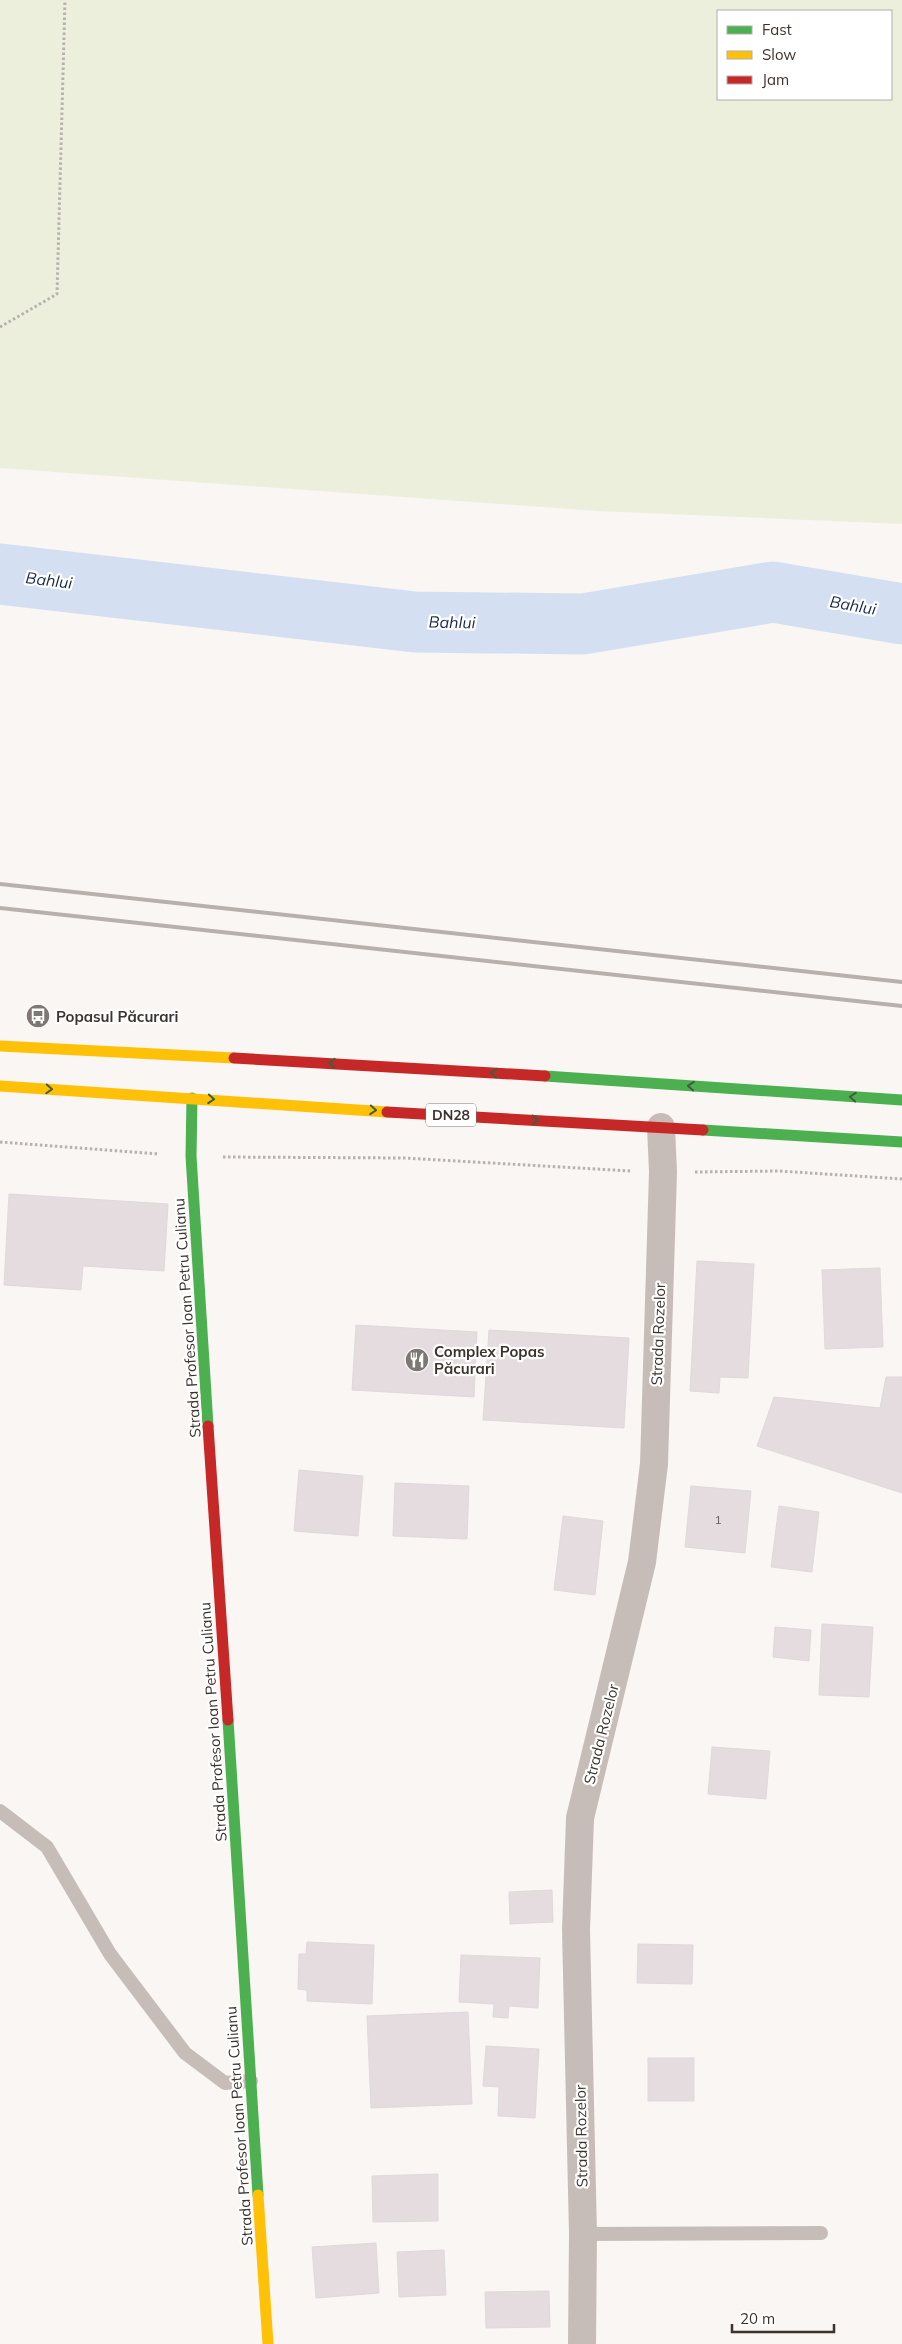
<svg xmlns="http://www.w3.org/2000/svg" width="902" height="2344" font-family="Mulish,sans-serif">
  <rect width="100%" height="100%" fill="#f9f6f4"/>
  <path fill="#edefdd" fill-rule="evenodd" d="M0 0H902V524L597 511 0 468ZM891 11V99H718V11Z"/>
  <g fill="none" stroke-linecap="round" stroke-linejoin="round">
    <polyline stroke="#d5dff2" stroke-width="61" points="0,574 415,622 583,624 773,592 902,614"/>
  </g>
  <g fill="#e4dcdf" stroke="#e0d9db">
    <polygon points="9,1194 168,1204 164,1271 83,1266 81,1290 4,1285"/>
    <polygon points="697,1261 754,1264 748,1378 720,1377 719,1393 690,1391"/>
    <polygon points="880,1268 883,1347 825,1349 822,1270"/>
    <polygon points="356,1325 477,1332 474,1397 352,1390"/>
    <polygon points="489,1330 629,1338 624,1428 483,1420"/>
    <polygon points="886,1377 902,1377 902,1493 757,1446 774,1397 880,1408"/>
    <polygon points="299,1470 363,1476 358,1536 294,1531"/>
    <polygon points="395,1483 469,1486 467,1539 393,1536"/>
    <polygon points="691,1486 751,1491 745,1553 685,1547"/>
    <polygon points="779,1506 819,1512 812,1572 771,1567"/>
    <polygon points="563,1516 603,1521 595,1595 554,1590"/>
    <polygon points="822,1624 873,1627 869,1697 819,1695"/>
    <polygon points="775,1627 811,1630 809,1661 773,1657"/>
    <polygon points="712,1747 770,1751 766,1799 708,1794"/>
    <polygon points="552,1890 553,1922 510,1924 509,1892"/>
    <polygon points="307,1942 374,1945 372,2004 307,2001 307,1990 298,1989 299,1954 306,1954"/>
    <polygon points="638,1944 693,1945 692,1984 637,1983"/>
    <polygon points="461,1955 540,1958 538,2008 509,2006 508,2018 493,2017 494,2004 459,2002"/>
    <polygon points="468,2012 472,2104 371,2108 367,2016"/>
    <polygon points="486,2046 539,2049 535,2118 498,2116 499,2087 483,2086"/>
    <rect x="648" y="2058" width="46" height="43"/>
    <polygon points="438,2174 438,2221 373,2222 372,2176"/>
    <polygon points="376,2243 379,2293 316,2298 312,2247"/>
    <polygon points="444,2250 446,2295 399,2297 397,2252"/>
    <polygon points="549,2291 550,2327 486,2328 485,2292"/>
  </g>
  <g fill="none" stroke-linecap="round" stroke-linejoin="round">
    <g stroke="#b8b1ad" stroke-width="3" stroke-dasharray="2.5 2.5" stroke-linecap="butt">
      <polyline points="0,327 57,294 65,0"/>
      <polyline points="0,1142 159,1154"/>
      <polyline points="223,1157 404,1158 631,1171"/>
      <polyline points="695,1172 779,1171 902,1179"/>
    </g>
    <g stroke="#c7bdb8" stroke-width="14">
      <polyline points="0,1811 47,1847 110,1954 185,2053 225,2083 251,2081"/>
      <polyline points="583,2234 821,2233"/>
    </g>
    <polyline stroke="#c7bdb8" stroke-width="28" points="582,2344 583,2234 576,1930 580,1818 642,1562 654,1464 663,1172 661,1127"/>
    <g stroke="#4caf50" stroke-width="11">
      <polyline points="545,1076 902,1100"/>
      <polyline points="192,1098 191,1156 208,1426"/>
      <polyline points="703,1130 902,1142"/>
      <polyline points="228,1720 258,2195"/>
    </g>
    <g stroke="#ffc107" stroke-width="11">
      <polyline points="0,1046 234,1058"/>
      <polyline points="0,1086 387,1112"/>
      <polyline points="258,2195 268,2344"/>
    </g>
    <g stroke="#c62828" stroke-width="11">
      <polyline points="234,1058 545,1076"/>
      <polyline points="387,1112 703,1130"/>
      <polyline points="208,1426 228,1720"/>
    </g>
    <g stroke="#b7b0ad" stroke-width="4">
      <polyline points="0,884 902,982"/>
      <polyline points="0,908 902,1006"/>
    </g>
  </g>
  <defs><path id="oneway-chevron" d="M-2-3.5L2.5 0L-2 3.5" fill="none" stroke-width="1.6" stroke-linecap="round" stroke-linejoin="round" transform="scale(1.25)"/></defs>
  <g stroke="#425e39">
    <use href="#oneway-chevron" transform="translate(332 1063) rotate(-177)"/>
    <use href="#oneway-chevron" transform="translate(494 1073) rotate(-176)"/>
    <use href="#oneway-chevron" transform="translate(691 1086) rotate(-176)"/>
    <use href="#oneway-chevron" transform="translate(49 1089) rotate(3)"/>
    <use href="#oneway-chevron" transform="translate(853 1097) rotate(-176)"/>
    <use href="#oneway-chevron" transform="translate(211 1099) rotate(4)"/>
    <use href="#oneway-chevron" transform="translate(373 1110) rotate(4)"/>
    <use href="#oneway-chevron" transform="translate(535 1120) rotate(3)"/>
  </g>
  <defs>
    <g id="bus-disc" transform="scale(1.25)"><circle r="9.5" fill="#7f7773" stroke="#fff"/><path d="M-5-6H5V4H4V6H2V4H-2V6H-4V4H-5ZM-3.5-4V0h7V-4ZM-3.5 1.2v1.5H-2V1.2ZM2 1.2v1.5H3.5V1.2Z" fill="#fff"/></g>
    <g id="restaurant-disc" transform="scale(1.25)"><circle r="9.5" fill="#7f7773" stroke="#fff"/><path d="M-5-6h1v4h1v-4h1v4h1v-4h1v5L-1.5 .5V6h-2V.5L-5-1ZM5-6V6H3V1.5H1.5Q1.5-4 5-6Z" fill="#fff"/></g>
  </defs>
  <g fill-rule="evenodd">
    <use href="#bus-disc" x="38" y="1016"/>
    <use href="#restaurant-disc" x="417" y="1360"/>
  </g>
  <g text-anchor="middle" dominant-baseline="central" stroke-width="4.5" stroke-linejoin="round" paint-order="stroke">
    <g font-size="12" fill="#6a615d">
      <text x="718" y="1519">1</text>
    </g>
    <rect fill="#fff" stroke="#77706c" stroke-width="1" x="426" y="1103.5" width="50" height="23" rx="4"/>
    <g font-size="14" font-weight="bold" fill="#3d332d">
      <text x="451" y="1115">DN28</text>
    </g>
    <g font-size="15" font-weight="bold" fill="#3d332d" stroke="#fff" text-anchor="start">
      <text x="56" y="1016">Popasul Păcurari</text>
      <text x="434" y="1351">Complex Popas<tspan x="434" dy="17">Păcurari</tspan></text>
    </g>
    <g font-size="15" fill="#3d332d" stroke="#fff">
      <text transform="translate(187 1318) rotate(-94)">Strada Profesor Ioan Petru Culianu</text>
      <text transform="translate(658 1334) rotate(-88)">Strada Rozelor</text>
      <text transform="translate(213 1722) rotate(-94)">Strada Profesor Ioan Petru Culianu</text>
      <text transform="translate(601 1734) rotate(-76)">Strada Rozelor</text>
      <text transform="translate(239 2126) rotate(-94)">Strada Profesor Ioan Petru Culianu</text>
      <text transform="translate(581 2136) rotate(-91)">Strada Rozelor</text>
    </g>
    <g font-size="16" font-style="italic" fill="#15284d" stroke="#fff">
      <text transform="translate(49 580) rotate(7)">Bahlui</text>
      <text transform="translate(853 605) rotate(10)">Bahlui</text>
      <text transform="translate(452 622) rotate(1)">Bahlui</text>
    </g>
  </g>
  <rect x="717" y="10" width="175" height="90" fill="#ffffff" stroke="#b1adab"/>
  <rect x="727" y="26" width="25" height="8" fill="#4caf50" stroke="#b1adab"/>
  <text x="762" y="35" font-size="15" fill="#3d332d">Fast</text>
  <rect x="727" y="51" width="25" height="8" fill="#ffc107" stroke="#b1adab"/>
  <text x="762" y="60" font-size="15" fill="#3d332d">Slow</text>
  <rect x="727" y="76" width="25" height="8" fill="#c62828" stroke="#b1adab"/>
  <text x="762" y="85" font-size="15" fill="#3d332d">Jam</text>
  <path d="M732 2324v8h102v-8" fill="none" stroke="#3d332d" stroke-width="2.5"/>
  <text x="740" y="2324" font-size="15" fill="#3d332d" stroke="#ffffff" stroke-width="4" paint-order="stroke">20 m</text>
</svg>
